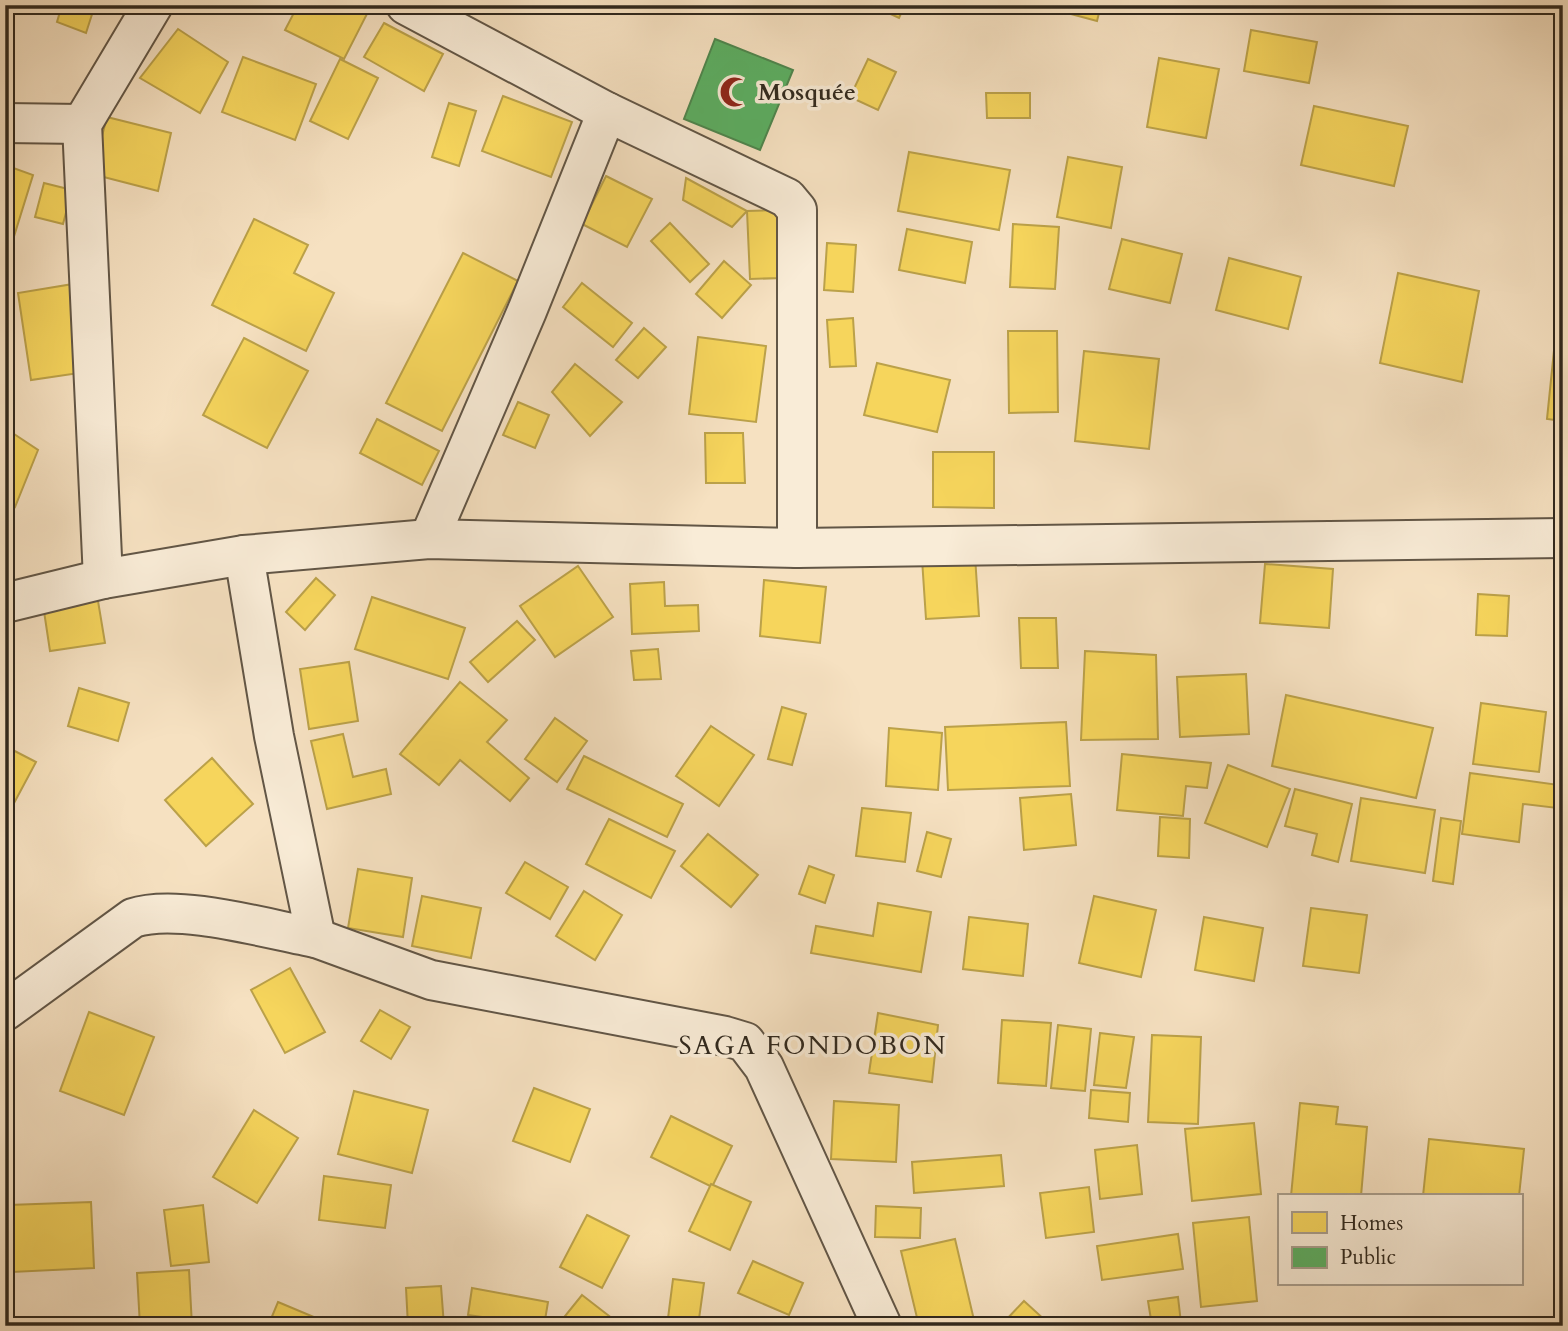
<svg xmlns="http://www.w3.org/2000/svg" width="1568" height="1331" font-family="Cardo,serif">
  <rect width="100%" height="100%" fill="#f6e1c1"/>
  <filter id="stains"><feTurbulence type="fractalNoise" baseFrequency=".00286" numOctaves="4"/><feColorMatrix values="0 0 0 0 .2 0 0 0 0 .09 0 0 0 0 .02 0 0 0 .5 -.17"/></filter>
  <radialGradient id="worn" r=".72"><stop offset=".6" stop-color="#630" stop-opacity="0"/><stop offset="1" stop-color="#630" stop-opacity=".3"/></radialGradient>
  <g fill="#f6d55c" stroke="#bba149" stroke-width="2">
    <polygon points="62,5 95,5 86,33 57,22"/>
    <polygon points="298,5 360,5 369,10 344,59 285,30"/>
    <polygon points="871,5 905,5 899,18"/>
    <polygon points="1057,5 1101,5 1097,21 1056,10"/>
    <polygon points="384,23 443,54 424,91 364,57"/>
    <polygon points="178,29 228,62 200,113 140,78"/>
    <polygon points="1251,30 1317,42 1309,83 1244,71"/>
    <polygon points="243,57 316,84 295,140 222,112"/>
    <polygon points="1159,58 1219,69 1206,138 1147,127"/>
    <polygon points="340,59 378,78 348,139 310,121"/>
    <polygon points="868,59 896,72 878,110 850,97"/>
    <polygon points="986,93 1030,93 1030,118 987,118"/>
    <polygon points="503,96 572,122 551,177 482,151"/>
    <polygon points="449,103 476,111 459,166 432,157"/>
    <polygon points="1314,106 1408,126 1394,186 1301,165"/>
    <polygon points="107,117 171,133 158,191 92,174"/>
    <polygon points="909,152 1010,170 999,230 898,211"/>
    <polygon points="1068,157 1122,167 1111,228 1057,217"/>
    <polygon points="5,165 33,175 11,246 5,245"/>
    <polygon points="606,176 652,199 627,247 582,224"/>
    <polygon points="686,178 747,211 732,227 683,200"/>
    <polygon points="44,183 72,190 63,224 35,217"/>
    <polygon points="779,210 782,278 750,279 747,211"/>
    <polygon points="254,219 308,245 294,273 334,293 306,351 212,305"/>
    <polygon points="670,223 709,264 690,282 651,241"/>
    <polygon points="1013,224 1059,227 1055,289 1010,287"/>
    <polygon points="907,229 972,242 965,283 899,270"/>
    <polygon points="1122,239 1182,254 1170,303 1109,289"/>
    <polygon points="827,243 856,245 853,292 824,290"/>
    <polygon points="463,253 518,281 442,431 386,403"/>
    <polygon points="1229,258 1301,277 1288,329 1216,310"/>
    <polygon points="724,261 751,285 722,318 696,294"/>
    <polygon points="1398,273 1479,291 1462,382 1380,363"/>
    <polygon points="582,283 632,323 613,347 563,307"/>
    <polygon points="73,284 86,372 31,380 18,293"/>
    <polygon points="853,318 856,366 830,367 827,320"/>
    <polygon points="644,328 666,347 638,378 616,360"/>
    <polygon points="1008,331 1057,331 1058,412 1009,413"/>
    <polygon points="1556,331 1563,332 1563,421 1547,419"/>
    <polygon points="698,337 766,346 756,422 689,414"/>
    <polygon points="244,338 308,371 267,448 203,415"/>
    <polygon points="1084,351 1159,359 1149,449 1075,441"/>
    <polygon points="877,363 950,380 937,432 864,415"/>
    <polygon points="575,364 622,402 590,436 552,392"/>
    <polygon points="518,402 549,415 535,448 503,435"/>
    <polygon points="377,419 439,451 422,485 360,453"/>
    <polygon points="5,428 38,450 15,507 5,501"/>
    <polygon points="705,433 743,433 745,483 706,483"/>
    <polygon points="933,452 994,452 994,508 933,507"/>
    <polygon points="975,556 979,616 926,619 922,559"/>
    <polygon points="1265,564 1333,569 1329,628 1260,623"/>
    <polygon points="578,566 613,617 555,657 520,606"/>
    <polygon points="316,578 335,595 305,630 286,612"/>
    <polygon points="764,580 826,587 820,643 760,636"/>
    <polygon points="664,582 665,606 698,605 699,631 632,634 630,584"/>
    <polygon points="96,589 105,643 50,651 42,598"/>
    <polygon points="1478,594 1509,596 1507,636 1476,635"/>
    <polygon points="372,597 465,628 448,679 355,649"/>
    <polygon points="1019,618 1056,618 1058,668 1021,668"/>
    <polygon points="517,621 535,640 488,682 470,662"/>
    <polygon points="658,649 661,679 634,680 631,651"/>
    <polygon points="1085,651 1156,655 1158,739 1081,740"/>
    <polygon points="349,662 358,721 309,729 300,669"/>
    <polygon points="1246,674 1249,734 1180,737 1177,677"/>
    <polygon points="460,682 507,720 487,742 529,778 510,801 460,760 439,785 400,754"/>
    <polygon points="79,688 129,703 118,741 68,726"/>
    <polygon points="1286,695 1433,728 1416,798 1272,766"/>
    <polygon points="1481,703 1546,712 1539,772 1473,764"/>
    <polygon points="782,707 806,714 792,765 768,759"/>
    <polygon points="555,718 587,741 557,782 525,759"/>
    <polygon points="1066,722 1070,786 948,790 945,727"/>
    <polygon points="711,726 754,755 719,806 676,776"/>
    <polygon points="889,728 942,733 938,790 886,786"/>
    <polygon points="343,734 353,777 386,769 391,794 327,809 311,741"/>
    <polygon points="5,746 36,762 5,820"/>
    <polygon points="1122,754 1211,763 1207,788 1186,786 1183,816 1117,810"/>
    <polygon points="584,756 683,804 667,837 567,789"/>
    <polygon points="212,758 253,804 206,846 165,800"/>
    <polygon points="1228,765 1290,789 1267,847 1205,823"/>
    <polygon points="1470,773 1559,785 1557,808 1523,804 1519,842 1462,834"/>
    <polygon points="1295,789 1352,804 1338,862 1312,855 1317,834 1285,826"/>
    <polygon points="1071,794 1076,845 1024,850 1020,798"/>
    <polygon points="1361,798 1435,810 1425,873 1351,861"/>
    <polygon points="862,808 911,813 905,862 856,856"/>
    <polygon points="1160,817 1190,819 1189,858 1158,856"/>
    <polygon points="1441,818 1461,821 1453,884 1433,881"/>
    <polygon points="609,819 675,851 651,898 586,864"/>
    <polygon points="927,832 951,839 941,877 917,871"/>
    <polygon points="708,834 758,875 731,907 681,866"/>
    <polygon points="525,862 568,887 550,919 506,893"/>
    <polygon points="809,866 834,875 825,903 799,894"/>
    <polygon points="358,869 412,878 403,937 348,928"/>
    <polygon points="584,891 622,915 595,960 556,936"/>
    <polygon points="422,896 481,908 471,958 412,946"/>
    <polygon points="1094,896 1156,910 1141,977 1079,963"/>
    <polygon points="878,903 931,912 921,972 811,953 816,926 873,936"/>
    <polygon points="1311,908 1367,915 1359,973 1303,966"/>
    <polygon points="969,917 1028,924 1023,976 963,969"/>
    <polygon points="1204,917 1263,928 1254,981 1195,970"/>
    <polygon points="290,968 325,1032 285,1053 251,990"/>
    <polygon points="380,1010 410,1027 391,1059 361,1041"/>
    <polygon points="89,1012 154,1037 124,1115 60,1091"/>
    <polygon points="878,1013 938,1025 932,1082 869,1073"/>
    <polygon points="1002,1020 1051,1023 1046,1086 998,1083"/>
    <polygon points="1058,1025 1091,1029 1085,1091 1051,1088"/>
    <polygon points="1100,1033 1134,1037 1126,1088 1094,1085"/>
    <polygon points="1152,1035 1201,1037 1198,1124 1148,1122"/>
    <polygon points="534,1088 590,1109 570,1162 513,1141"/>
    <polygon points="1091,1090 1130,1093 1128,1122 1089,1118"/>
    <polygon points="354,1091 428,1110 412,1173 338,1154"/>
    <polygon points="834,1101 899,1105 896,1162 831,1159"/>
    <polygon points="1300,1103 1338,1107 1336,1124 1367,1127 1361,1196 1291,1196"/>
    <polygon points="254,1110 298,1138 257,1203 213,1177"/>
    <polygon points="671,1116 732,1146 712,1187 651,1157"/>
    <polygon points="1254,1123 1261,1194 1192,1201 1185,1129"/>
    <polygon points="1429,1139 1524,1149 1519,1196 1423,1196"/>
    <polygon points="1137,1145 1142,1194 1100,1199 1095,1150"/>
    <polygon points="1001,1155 1004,1186 914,1193 912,1162"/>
    <polygon points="324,1176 391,1185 385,1228 319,1220"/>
    <polygon points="711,1184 751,1202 730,1250 689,1231"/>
    <polygon points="1089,1187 1094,1232 1046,1238 1040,1193"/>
    <polygon points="91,1202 94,1268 12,1272 9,1205"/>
    <polygon points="203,1205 209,1262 171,1266 164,1210"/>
    <polygon points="876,1206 921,1208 920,1238 875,1237"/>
    <polygon points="587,1215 629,1236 602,1288 560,1267"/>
    <polygon points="1249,1217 1257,1301 1201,1307 1193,1223"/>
    <polygon points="1178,1234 1183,1269 1102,1280 1097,1246"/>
    <polygon points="955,1239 974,1320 950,1326 919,1326 901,1251"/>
    <polygon points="753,1261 803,1283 789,1315 738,1293"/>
    <polygon points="189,1270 192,1326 140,1326 137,1273"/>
    <polygon points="673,1279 704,1283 698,1326 667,1326"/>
    <polygon points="441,1286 444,1326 408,1326 406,1288"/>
    <polygon points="472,1288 548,1302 544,1326 468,1315"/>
    <polygon points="582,1295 622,1326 568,1326 561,1321"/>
    <polygon points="1178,1297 1181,1323 1152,1326 1148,1301"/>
    <polygon points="1024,1301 1046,1321 1042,1326 1011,1326 1005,1321"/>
    <polygon points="278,1302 321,1320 318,1326 268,1326"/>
  </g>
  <polygon fill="#5aae61" stroke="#4d864d" stroke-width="2" points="715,39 793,70 760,150 684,119"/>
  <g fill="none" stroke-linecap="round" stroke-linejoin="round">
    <g stroke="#625646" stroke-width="42">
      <g id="minor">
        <polyline points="406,5 607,112 787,198 797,210 797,548"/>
        <polyline points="5,123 82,124"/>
        <polyline points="429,539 527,311 607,112"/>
        <polyline points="103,579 82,124 153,5"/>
        <polyline points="5,603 103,579 244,555 429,539 797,548 1563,538"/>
        <polyline points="316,938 431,980 725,1036 745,1042 764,1067 882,1326"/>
        <path d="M5 1011 133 918C178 903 267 929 316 938L274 736 244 555"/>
      </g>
    </g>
    <use href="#minor" stroke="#f9ecd7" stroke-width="38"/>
  </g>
  <defs>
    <g id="mosque-bare" transform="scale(2.415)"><path d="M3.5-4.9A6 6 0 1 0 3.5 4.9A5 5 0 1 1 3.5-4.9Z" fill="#8f2418" stroke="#f9ecd7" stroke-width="2.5" paint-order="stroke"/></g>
  </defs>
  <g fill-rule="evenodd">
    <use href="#mosque-bare" x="735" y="92"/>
  </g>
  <g text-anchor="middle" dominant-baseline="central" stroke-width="7" stroke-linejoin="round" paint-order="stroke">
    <g font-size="24" font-weight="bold" fill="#30281d" stroke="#f9ecd7" text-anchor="start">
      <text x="758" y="92">Mosquée</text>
    </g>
    <g font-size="26" letter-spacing="2" fill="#30281d" stroke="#f9ecd7">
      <text x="813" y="1045">SAGA FONDOBON</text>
    </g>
  </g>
  <rect width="1568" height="1331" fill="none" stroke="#f6e1c1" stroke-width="28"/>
  <rect x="7" y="7" width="1554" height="1317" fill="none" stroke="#30281d" stroke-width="3.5"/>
  <rect x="14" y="14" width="1540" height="1303" fill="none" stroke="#30281d" stroke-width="2"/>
  <rect x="1278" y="1194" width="245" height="91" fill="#f9ecd7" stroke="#a99e8d" stroke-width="2"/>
  <rect x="1292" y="1212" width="35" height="21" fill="#f6d55c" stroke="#a99e8d" stroke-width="2"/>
  <text x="1340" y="1230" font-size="21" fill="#30281d">Homes</text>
  <rect x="1292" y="1247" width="35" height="21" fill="#5aae61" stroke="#a99e8d" stroke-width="2"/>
  <text x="1340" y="1264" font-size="21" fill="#30281d">Public</text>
  <rect width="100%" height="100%" filter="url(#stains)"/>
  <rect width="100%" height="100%" fill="url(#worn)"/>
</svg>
